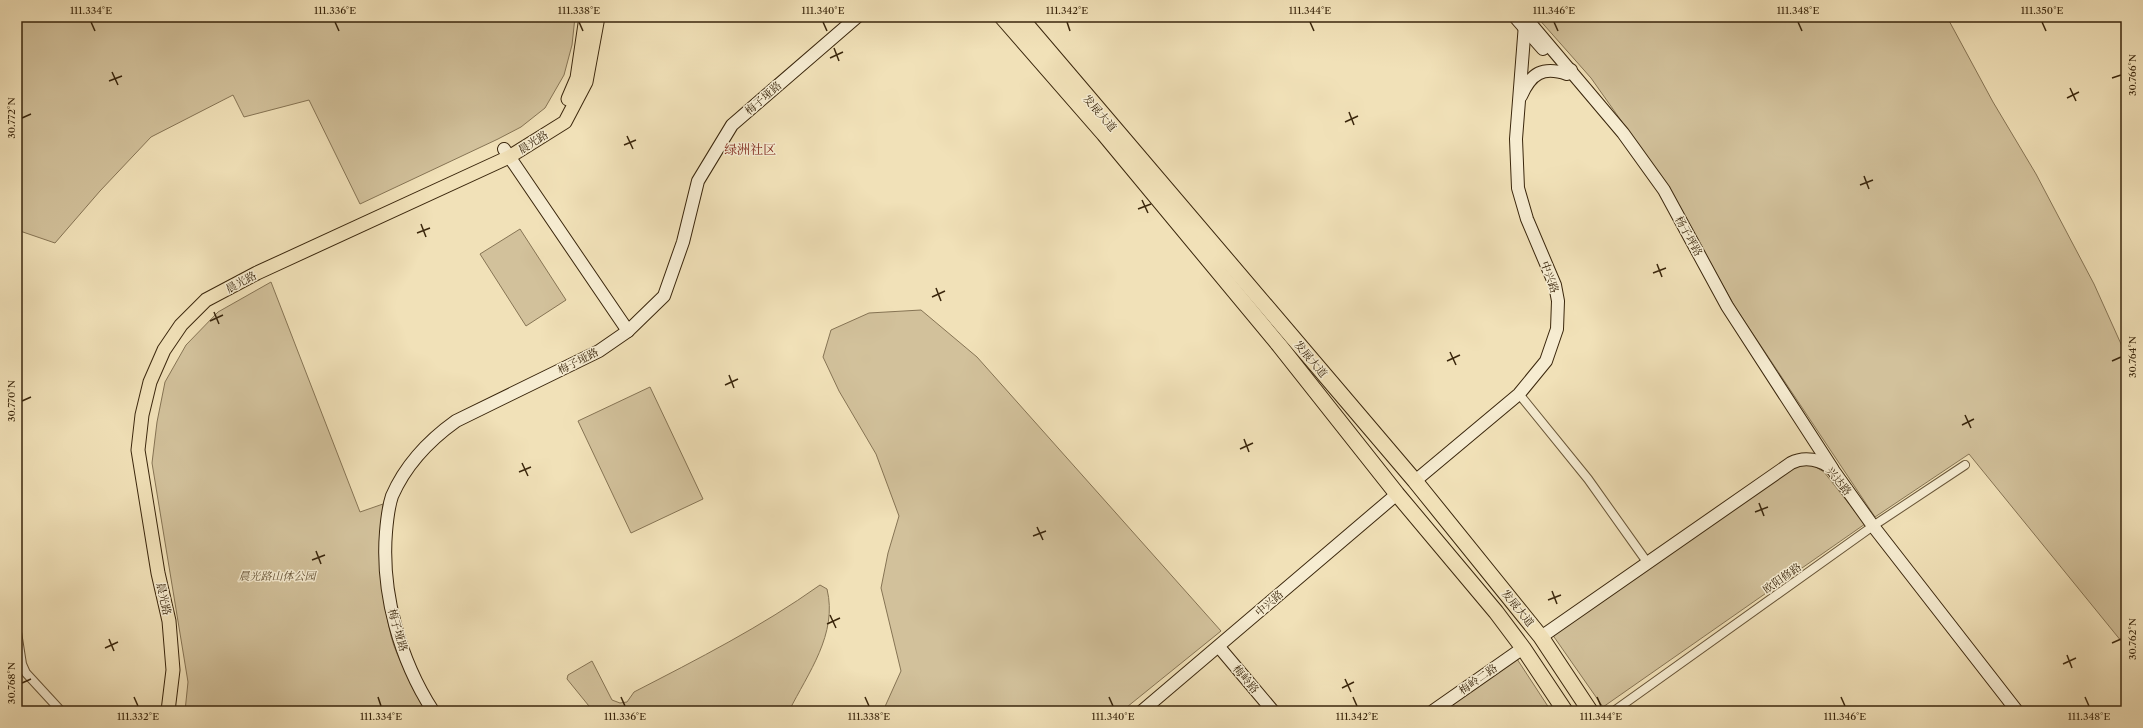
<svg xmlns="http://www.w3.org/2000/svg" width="2143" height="728" font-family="'Libre Caslon Text','Noto Serif SC',serif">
  <rect width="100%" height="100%" fill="#f1e1b8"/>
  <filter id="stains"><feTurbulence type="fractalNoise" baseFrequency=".005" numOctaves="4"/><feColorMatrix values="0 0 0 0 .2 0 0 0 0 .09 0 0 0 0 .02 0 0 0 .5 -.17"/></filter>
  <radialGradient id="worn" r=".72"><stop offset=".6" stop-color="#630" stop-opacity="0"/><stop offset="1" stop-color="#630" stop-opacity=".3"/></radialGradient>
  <g fill="#d2c19b" stroke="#867454">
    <polygon points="17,17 575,17 572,45 564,75 545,108 521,127 498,139 360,204 309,100 244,117 233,95 151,137 100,191 55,243 17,230"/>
    <polygon points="1537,17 1947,17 1993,102 2036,174 2094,284 2126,355 2126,647 1969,454 1875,517 1735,307 1668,187 1591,78"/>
    <polygon points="520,229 566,300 526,326 480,254"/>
    <path d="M271 282 360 512 383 504C379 547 381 593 391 636 397 660 415 688 426 711H185L188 682 152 463 157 422 165 382 186 345 218 312Z"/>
    <polygon points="921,310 977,357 1221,631 1122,711 883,711 901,671 881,588 888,553 899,516 876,454 839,391 823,357 831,330 869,313"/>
    <polygon points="650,387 703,499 631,533 578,421"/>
    <polygon points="1809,463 1824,472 1865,524 1603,707 1552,634 1792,464"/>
    <path d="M820 585 827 589C838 634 808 673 789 711H593L567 679 568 675 592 661 612 700 620 703 627 702 634 692C698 659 761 627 820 585Z"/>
    <polygon points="1517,659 1551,711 1441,711"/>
  </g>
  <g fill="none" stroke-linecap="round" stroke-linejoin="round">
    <g stroke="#685537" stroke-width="10">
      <g id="street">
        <polyline points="1519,394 1588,479 1647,562"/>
        <polyline points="17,632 22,664 26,673 61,711"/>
        <polyline points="1614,711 1873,526 1965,465"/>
      </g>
    </g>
    <g stroke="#3a260c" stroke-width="14">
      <g id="secondary">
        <polyline points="1515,17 1543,49"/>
        <polyline points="1525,17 1623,133 1664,190 1727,306 1832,468"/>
        <path d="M1521 96C1531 73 1543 66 1567 74L1571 70"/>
        <polyline points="504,149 628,331"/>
        <polyline points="1415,481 1519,394 1546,361 1557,329 1558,301 1555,285 1527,219 1518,188 1516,139 1525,24"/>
        <path d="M1541 637 1791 463C1804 456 1822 459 1833 470L1873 526 2017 711"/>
        <polyline points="1219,647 1273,711"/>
        <path d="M433 711C400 660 381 593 386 532 387 520 388 508 392 496 406 464 428 441 456 421L599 351 628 331 664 296 683 242 698 181 732 125 857 17"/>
        <polyline points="1142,711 1397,494"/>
        <polyline points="1433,711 1523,648"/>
      </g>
    </g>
    <g stroke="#3a260c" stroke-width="15">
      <g id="primary">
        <polyline points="568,99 577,78 586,17"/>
        <polyline points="168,711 173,670 169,621 158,573 138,450 142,415 150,382 164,350 181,325 206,300 257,273 509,157 565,122 586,82 598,17"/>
      </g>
    </g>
    <g stroke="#3a260c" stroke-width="17">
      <g id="highway">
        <polyline points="1002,17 1104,134 1279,345 1397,494 1496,612 1523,648 1565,711"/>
        <polyline points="1020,17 1415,481 1541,637 1590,711"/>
      </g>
    </g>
    <use href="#street" stroke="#f6ecd1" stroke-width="8"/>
    <use href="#secondary" stroke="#f6ecd1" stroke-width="12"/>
    <use href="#primary" stroke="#f1e1b8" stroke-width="13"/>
    <use href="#highway" stroke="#f1e1b8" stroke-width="15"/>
  </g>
  <path fill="none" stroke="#3a260c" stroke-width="1.5" d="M91 22 95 31M335 22 339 31M579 22 583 31M823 22 827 31M1067 22 1070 31M1310 22 1314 31M1554 22 1558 31M1798 22 1802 31M2042 22 2046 31M834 48 839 61M830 58 843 52M112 72 118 85M2112 78 2121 75M109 81 122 76M2070 88 2076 101M2067 98 2079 92M1349 112 1354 125M22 118 31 114M1345 122 1358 116M627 136 633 149M624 145 636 140M1864 176 1869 189M1860 185 1873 180M1142 200 1148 213M1138 209 1151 204M421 224 426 237M417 233 430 228M1657 264 1662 277M1653 273 1666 268M936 288 941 301M932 297 945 291M214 312 219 324M210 321 223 315M1450 352 1456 365M1447 361 1460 355M2112 361 2121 357M729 375 734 388M725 385 738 379M22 401 31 397M1965 415 1971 428M1962 425 1974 419M1244 439 1249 452M1240 449 1253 443M522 463 528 476M519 472 531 467M1759 503 1764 516M1755 512 1768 507M1037 527 1043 540M1033 536 1046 531M316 551 321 564M312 560 325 555M1552 591 1557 604M1548 600 1561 595M830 615 836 628M827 624 840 618M109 639 114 651M2112 643 2121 639M105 648 118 642M2067 655 2072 668M2063 664 2076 658M1345 679 1351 692M22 683 31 679M1342 688 1354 682M134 697 138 706M378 697 381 706M621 697 625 706M865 697 869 706M1109 697 1113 706M1353 697 1357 706M1597 697 1601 706M1841 697 1845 706M2085 697 2089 706"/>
  <g text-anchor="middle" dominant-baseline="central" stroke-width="3" stroke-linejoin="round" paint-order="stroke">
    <g font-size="11" fill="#3a260c" stroke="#f6ecd1">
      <text transform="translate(763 98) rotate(-41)">梅子垭路</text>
      <text transform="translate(1100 113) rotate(49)">发展大道</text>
      <text transform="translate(533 142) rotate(-32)">晨光路</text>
      <text transform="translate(1689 236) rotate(61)">杨子坪路</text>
      <text transform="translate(1550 277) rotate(71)">中兴路</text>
      <text transform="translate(241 282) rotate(-28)">晨光路</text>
      <text transform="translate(1311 359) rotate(50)">发展大道</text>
      <text transform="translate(578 361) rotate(-27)">梅子垭路</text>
      <text transform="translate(1839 481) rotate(51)">兴达路</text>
      <text transform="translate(1782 578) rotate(-35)">欧阳修路</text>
      <text transform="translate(164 599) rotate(77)">晨光路</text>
      <text transform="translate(1269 603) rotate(-41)">中兴路</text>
      <text transform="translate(1518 608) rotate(51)">发展大道</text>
      <text transform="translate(398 630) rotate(74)">梅子垭路</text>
      <text transform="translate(1246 679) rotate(50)">梅岭路</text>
      <text transform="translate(1478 679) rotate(-35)">梅岭二路</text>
    </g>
    <g font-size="11" font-style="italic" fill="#604d30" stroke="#f6ecd1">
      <text x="277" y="576">晨光路山体公园</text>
    </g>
    <g font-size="13" fill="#7a1f14" stroke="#f6ecd1">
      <text x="750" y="149">绿洲社区</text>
    </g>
  </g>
  <rect width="2143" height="728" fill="none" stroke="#f1e1b8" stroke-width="44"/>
  <rect x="22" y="22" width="2099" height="684" fill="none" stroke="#3a260c" stroke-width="1.5"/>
  <g font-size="10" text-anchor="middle" fill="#3a260c">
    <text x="91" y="14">111.334°E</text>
    <text x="335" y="14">111.336°E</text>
    <text x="579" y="14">111.338°E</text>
    <text x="823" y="14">111.340°E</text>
    <text x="1067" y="14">111.342°E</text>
    <text x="1310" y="14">111.344°E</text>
    <text x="1554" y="14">111.346°E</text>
    <text x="1798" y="14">111.348°E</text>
    <text x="2042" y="14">111.350°E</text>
    <text transform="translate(2132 75) rotate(-90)" y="4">30.766°N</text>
    <text transform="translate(11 118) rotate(-90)" y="4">30.772°N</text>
    <text transform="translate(2132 357) rotate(-90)" y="4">30.764°N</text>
    <text transform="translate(11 401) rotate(-90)" y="4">30.770°N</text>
    <text transform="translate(2132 639) rotate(-90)" y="4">30.762°N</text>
    <text transform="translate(11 683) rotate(-90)" y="4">30.768°N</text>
    <text x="138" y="720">111.332°E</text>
    <text x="381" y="720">111.334°E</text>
    <text x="625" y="720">111.336°E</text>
    <text x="869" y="720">111.338°E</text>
    <text x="1113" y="720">111.340°E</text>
    <text x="1357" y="720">111.342°E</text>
    <text x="1601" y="720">111.344°E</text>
    <text x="1845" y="720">111.346°E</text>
    <text x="2089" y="720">111.348°E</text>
  </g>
  <rect width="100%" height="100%" filter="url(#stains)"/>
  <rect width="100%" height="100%" fill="url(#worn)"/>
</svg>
